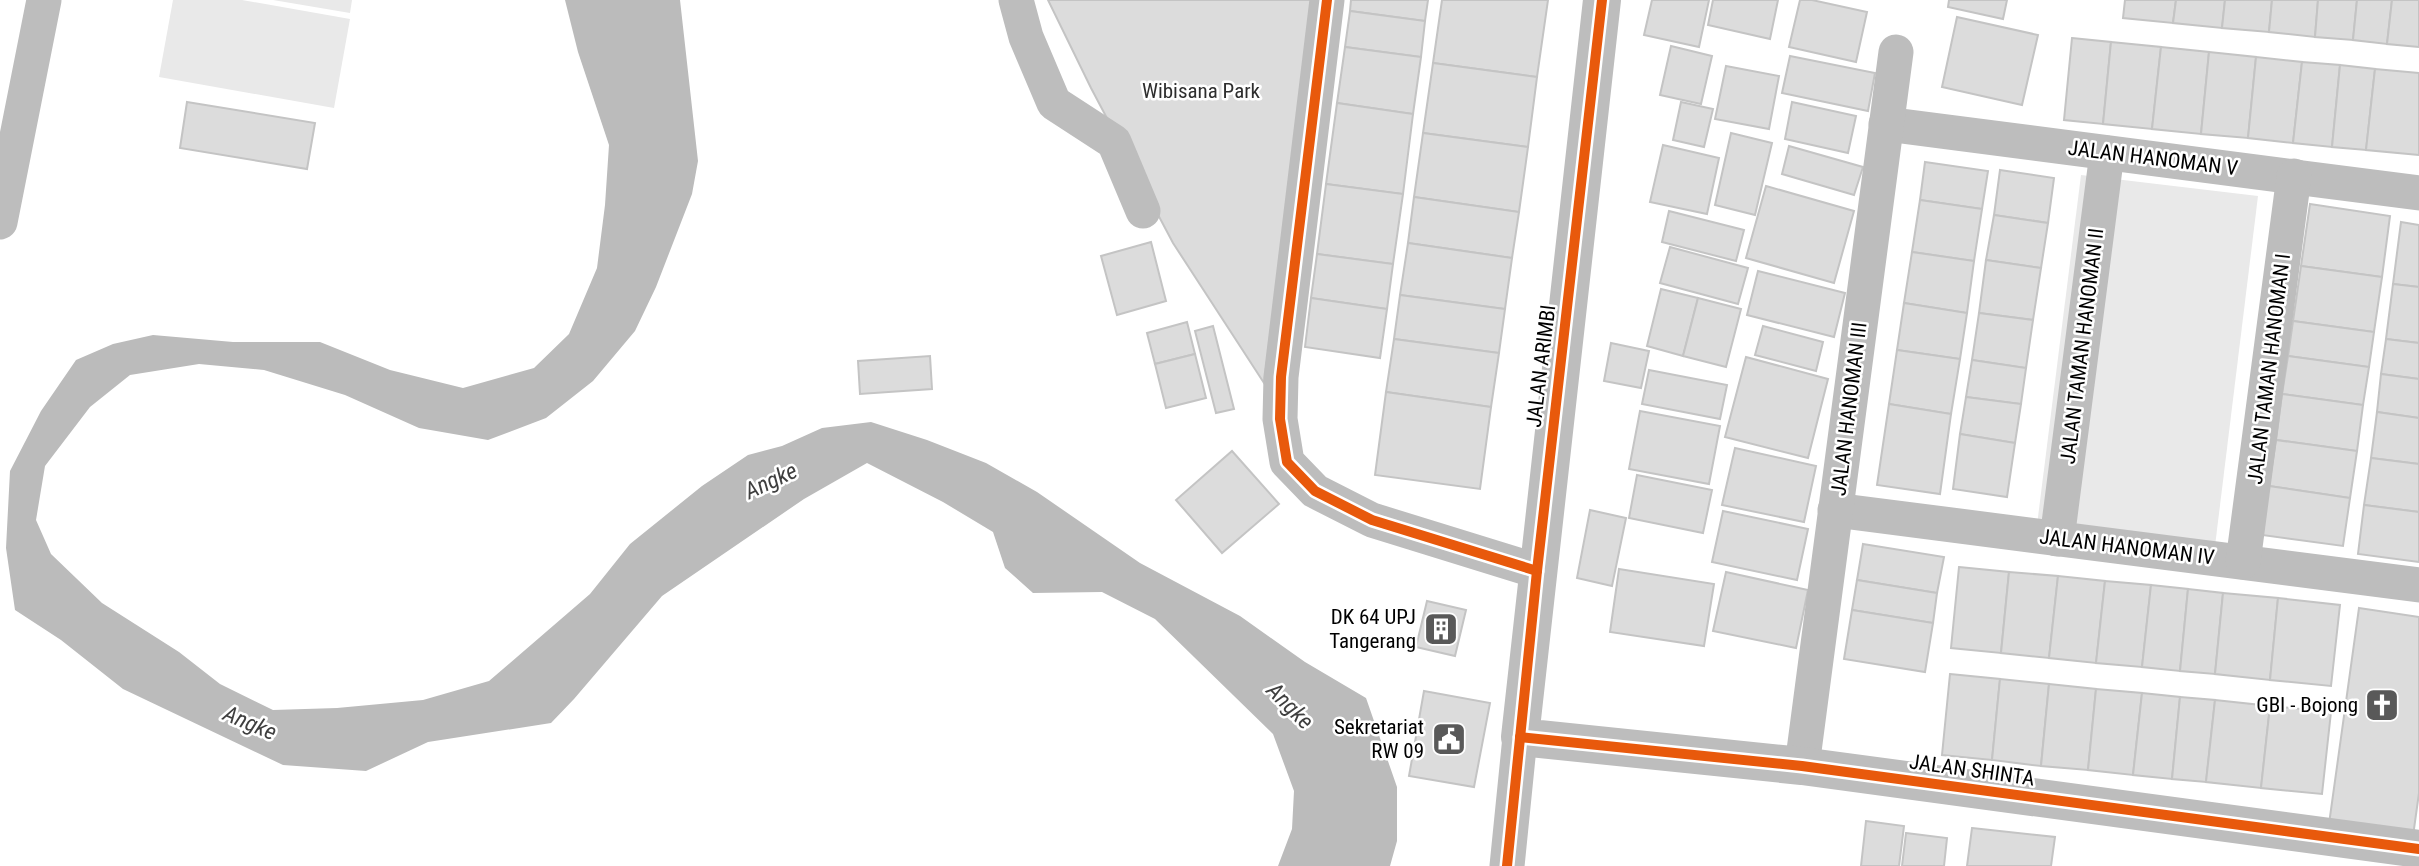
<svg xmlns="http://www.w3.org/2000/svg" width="2419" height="866" font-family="'Roboto Condensed',sans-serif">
  <rect width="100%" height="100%" fill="#fff"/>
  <g fill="#e9e9e9">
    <polygon points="173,0 242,0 350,19 334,108 159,77"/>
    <polygon points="273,0 352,0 350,13"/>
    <polygon points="2081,175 2258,196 2215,546 2037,525"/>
  </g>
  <polygon fill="#bbb" points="565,0 680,0 698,161 692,194 656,287 635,331 593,381 546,418 488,440 419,428 345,395 264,370 199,364 130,375 90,407 45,466 36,520 51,554 102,603 179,652 220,684 273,710 337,708 423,700 489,681 590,594 630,544 702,486 748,455 782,446 822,428 871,422 927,440 986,463 1037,492 1140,563 1240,616 1305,662 1366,698 1397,787 1397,841 1390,866 1278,866 1292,829 1294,791 1273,734 1155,619 1102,592 1033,593 1005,568 993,532 943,502 867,463 804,499 662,596 574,699 551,723 428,742 366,771 283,765 123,689 61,640 15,610 6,548 10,471 41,411 76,360 113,344 153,335 233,342 320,342 390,370 463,388 534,368 569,334 597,268 605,205 609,145 578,52"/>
  <g fill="#dcdcdc" stroke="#c4c4c4" stroke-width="2">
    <polygon points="1048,0 1315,0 1264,383 1173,243 1091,88"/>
    <polygon points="1351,0 1428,0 1425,21 1350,11"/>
    <polygon points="1442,0 1548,0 1537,77 1433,63"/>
    <polygon points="1652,0 1709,0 1699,47 1644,35"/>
    <polygon points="1713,0 1778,0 1770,39 1708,25"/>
    <polygon points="1800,0 1812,0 1867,12 1856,62 1789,47"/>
    <polygon points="1949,0 2007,0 2003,19 1948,7"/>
    <polygon points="2125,0 2176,0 2173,23 2123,18"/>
    <polygon points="2176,0 2225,0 2222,28 2173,23"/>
    <polygon points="2225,0 2272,0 2269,32 2222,28"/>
    <polygon points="2272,0 2318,0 2315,37 2269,32"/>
    <polygon points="2318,0 2357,0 2353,40 2315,37"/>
    <polygon points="2357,0 2392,0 2387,44 2353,40"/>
    <polygon points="2392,0 2419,0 2419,47 2387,44"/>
    <polygon points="1350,11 1425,21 1421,57 1345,47"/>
    <polygon points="1957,17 2038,35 2022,105 1942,87"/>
    <polygon points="2072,38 2111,42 2103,124 2064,120"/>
    <polygon points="2111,42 2161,47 2152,129 2103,124"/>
    <polygon points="1671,46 1712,56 1701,104 1660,95"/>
    <polygon points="1345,47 1421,57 1413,114 1337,103"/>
    <polygon points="2161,47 2209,52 2201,134 2152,129"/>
    <polygon points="2209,52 2256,57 2248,138 2201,134"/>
    <polygon points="1790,56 1875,73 1868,111 1782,93"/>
    <polygon points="2256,57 2302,62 2293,143 2248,138"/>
    <polygon points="2302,62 2340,65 2332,147 2293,143"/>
    <polygon points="1433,63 1537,77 1528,147 1423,133"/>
    <polygon points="2340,65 2375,69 2366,150 2332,147"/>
    <polygon points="1726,66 1779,76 1769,129 1715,119"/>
    <polygon points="2375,69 2419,73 2419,155 2366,150"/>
    <polygon points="187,102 315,123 307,169 180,148"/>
    <polygon points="1681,102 1713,109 1704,147 1673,140"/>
    <polygon points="1792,102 1856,116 1848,153 1785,139"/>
    <polygon points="1337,103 1413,114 1403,194 1326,184"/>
    <polygon points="1423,133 1528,147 1519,212 1414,197"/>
    <polygon points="1731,133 1772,143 1755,215 1715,205"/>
    <polygon points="1663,145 1719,158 1707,214 1650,202"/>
    <polygon points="1789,146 1863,167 1854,195 1782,174"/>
    <polygon points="1925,162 1988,171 1982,209 1920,200"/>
    <polygon points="2000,170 2054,178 2048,223 1994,215"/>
    <polygon points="1326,184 1403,194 1393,264 1317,254"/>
    <polygon points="1766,186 1854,211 1834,283 1746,258"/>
    <polygon points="1414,197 1519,212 1512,258 1408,243"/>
    <polygon points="1920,200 1982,209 1974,261 1912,252"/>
    <polygon points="2310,204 2390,216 2382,277 2301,266"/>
    <polygon points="1669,211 1744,230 1736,261 1662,242"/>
    <polygon points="1994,215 2048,223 2041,268 1986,260"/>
    <polygon points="2401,222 2419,225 2419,287 2393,284"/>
    <polygon points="1151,242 1166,301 1117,315 1101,256"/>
    <polygon points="1408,243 1512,258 1505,309 1400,295"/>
    <polygon points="1670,247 1748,268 1738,304 1660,283"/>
    <polygon points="1912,252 1974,261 1967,313 1904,303"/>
    <polygon points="1317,254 1393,264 1387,309 1311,298"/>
    <polygon points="1986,260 2041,268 2033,320 1979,313"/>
    <polygon points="2301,266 2382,277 2374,332 2293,321"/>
    <polygon points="1758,271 1845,293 1834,337 1747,315"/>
    <polygon points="2393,284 2419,287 2419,343 2386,339"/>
    <polygon points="1661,289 1698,298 1683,356 1647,346"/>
    <polygon points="1400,295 1505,309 1499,353 1394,339"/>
    <polygon points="1311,298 1387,309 1380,358 1305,347"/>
    <polygon points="1698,298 1741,309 1726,367 1683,356"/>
    <polygon points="1904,303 1967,313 1960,359 1897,350"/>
    <polygon points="1979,313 2033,320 2026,368 1972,360"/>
    <polygon points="2293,321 2374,332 2369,367 2288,356"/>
    <polygon points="1187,322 1195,354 1155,364 1147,333"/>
    <polygon points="1213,326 1234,409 1216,413 1195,331"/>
    <polygon points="1763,326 1823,342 1816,371 1755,355"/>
    <polygon points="1394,339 1499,353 1491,407 1386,392"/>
    <polygon points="2386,339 2419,343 2419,379 2381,374"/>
    <polygon points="1611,343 1649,351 1641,388 1604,381"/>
    <polygon points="1897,350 1960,359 1951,414 1889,404"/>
    <polygon points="1195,354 1206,398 1166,408 1155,364"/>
    <polygon points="930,356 932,389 860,394 858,361"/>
    <polygon points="2288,356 2369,367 2363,405 2282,394"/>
    <polygon points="1746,357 1828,379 1808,458 1725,437"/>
    <polygon points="1972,360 2026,368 2021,404 1966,397"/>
    <polygon points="1649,370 1727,385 1720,419 1642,404"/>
    <polygon points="2381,374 2419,379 2419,418 2377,412"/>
    <polygon points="1386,392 1491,407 1480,489 1375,475"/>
    <polygon points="2282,394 2363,405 2357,451 2276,440"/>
    <polygon points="1966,397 2021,404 2015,443 1960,434"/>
    <polygon points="1889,404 1951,414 1940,494 1877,485"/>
    <polygon points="1640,411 1720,426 1709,484 1629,469"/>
    <polygon points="2377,412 2419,418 2419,464 2371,458"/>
    <polygon points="1960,434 2015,443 2007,497 1953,489"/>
    <polygon points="2276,440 2357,451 2350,498 2269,486"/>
    <polygon points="1735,448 1816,466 1804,522 1722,505"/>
    <polygon points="1232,451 1279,504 1222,553 1176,500"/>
    <polygon points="2371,458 2419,464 2419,512 2364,505"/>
    <polygon points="1637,475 1712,490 1703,533 1629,518"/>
    <polygon points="2269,486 2350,498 2343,546 2262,535"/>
    <polygon points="2364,505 2419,512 2419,562 2358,554"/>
    <polygon points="1590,510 1626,518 1612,586 1577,578"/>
    <polygon points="1723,511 1808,529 1797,580 1712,562"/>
    <polygon points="1863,544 1944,557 1937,593 1857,580"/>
    <polygon points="1959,567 2009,572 2001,653 1951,648"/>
    <polygon points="1619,569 1714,584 1704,646 1610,632"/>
    <polygon points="1726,572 1808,590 1796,648 1713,631"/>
    <polygon points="2009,572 2058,576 2049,658 2001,653"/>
    <polygon points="2058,576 2105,581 2096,663 2049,658"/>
    <polygon points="1857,580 1937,593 1933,623 1852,610"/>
    <polygon points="2105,581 2151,585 2142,667 2096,663"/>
    <polygon points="2151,585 2188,589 2180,671 2142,667"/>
    <polygon points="2188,589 2223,593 2215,674 2180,671"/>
    <polygon points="2223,593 2278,598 2270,680 2215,674"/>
    <polygon points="2278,598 2340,605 2331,686 2270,680"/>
    <polygon points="1427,601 1466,610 1455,656 1416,647"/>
    <polygon points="2359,608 2419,617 2419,793 2413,836 2329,824"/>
    <polygon points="1852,610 1933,623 1925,672 1844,659"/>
    <polygon points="1950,674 2000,679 1992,760 1942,755"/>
    <polygon points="2000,679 2049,684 2041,766 1992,760"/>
    <polygon points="2049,684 2096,689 2088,770 2041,766"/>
    <polygon points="2096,689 2142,693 2133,775 2088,770"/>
    <polygon points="1424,691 1490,703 1474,787 1409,776"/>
    <polygon points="2142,693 2180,697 2172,779 2133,775"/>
    <polygon points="2180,697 2215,700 2206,782 2172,779"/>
    <polygon points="2215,700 2270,706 2261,788 2206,782"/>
    <polygon points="2270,706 2331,712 2322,794 2261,788"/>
    <polygon points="1866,821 1904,826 1899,866 1861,866"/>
    <polygon points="1972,828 2055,837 2051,866 1967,866"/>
    <polygon points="1906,833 1947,838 1944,866 1902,866"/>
  </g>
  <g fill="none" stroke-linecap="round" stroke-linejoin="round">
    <g stroke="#bdbdbd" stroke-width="35">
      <polyline points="1016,0 1026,37 1054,103 1114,142 1143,211"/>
      <polyline points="1327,0 1281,377 1280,419 1287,462 1315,491 1372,520 1537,571"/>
      <polyline points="1886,124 2419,193"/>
      <polyline points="0,222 44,0"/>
      <polyline points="1835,510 2419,585"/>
      <polyline points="2057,539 2107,153"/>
      <polyline points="2243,562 2294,176"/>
      <polyline points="1802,766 1896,52"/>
      <polyline points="1507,866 1520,737"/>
    </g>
    <polyline stroke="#bdbdbd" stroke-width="38" points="1602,0 1520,737 1802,766 2419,849"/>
    <g stroke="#fff" stroke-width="15">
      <g id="cycleway">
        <polyline points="1327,0 1281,377 1280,419 1287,462 1315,491 1372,520 1537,571"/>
        <polyline points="1520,737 1802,766 2419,849"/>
        <polyline points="1507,866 1537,571 1602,0"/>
      </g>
    </g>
    <use href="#cycleway" stroke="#e8590c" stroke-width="10"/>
  </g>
  <defs>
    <g id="building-square" transform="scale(1.75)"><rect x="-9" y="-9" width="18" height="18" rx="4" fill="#595959" stroke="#fff"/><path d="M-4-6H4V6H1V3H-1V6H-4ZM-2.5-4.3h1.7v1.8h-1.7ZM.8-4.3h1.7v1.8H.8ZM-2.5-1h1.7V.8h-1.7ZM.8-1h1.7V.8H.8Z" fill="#fff"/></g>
    <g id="church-square" transform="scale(1.75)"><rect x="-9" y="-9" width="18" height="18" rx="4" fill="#595959" stroke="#fff"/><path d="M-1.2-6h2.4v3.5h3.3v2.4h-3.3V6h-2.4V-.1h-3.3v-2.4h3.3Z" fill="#fff"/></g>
    <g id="civic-square" transform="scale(1.75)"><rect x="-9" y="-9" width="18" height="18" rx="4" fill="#595959" stroke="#fff"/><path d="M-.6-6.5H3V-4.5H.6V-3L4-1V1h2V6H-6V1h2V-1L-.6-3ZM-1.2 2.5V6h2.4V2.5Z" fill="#fff"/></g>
  </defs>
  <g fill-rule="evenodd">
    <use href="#building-square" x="1441" y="629"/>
    <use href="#church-square" x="2382" y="705"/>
    <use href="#civic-square" x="1449" y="739"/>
  </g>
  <g text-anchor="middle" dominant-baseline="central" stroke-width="5" stroke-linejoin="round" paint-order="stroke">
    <g font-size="21" fill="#2e2e2e" stroke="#fff">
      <text x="1201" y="91">Wibisana Park</text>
    </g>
    <g font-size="21" fill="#000" stroke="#fff">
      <text transform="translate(2153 158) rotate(7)">JALAN HANOMAN V</text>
      <text transform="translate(2082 346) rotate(-83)">JALAN TAMAN HANOMAN II</text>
      <text transform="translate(1541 366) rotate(-83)">JALAN ARIMBI</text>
      <text transform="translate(2269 369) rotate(-83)">JALAN TAMAN HANOMAN I</text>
      <text transform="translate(1849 409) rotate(-83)">JALAN HANOMAN III</text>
      <text transform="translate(2127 547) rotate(7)">JALAN HANOMAN IV</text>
      <text transform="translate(1972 770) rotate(8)">JALAN SHINTA</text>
    </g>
    <g font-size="21" fill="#000" stroke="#fff" text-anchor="end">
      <text x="1416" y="617">DK 64 UPJ<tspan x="1416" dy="24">Tangerang</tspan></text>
      <text x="2358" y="705">GBI - Bojong</text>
      <text x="1424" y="727">Sekretariat<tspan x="1424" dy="24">RW 09</tspan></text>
    </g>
    <g font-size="23" font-style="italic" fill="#3f3f3f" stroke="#fff">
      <text transform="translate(771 481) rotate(-25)">Angke</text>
      <text transform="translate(1290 706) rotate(45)">Angke</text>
      <text transform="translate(250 723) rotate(23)">Angke</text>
    </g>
  </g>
</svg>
